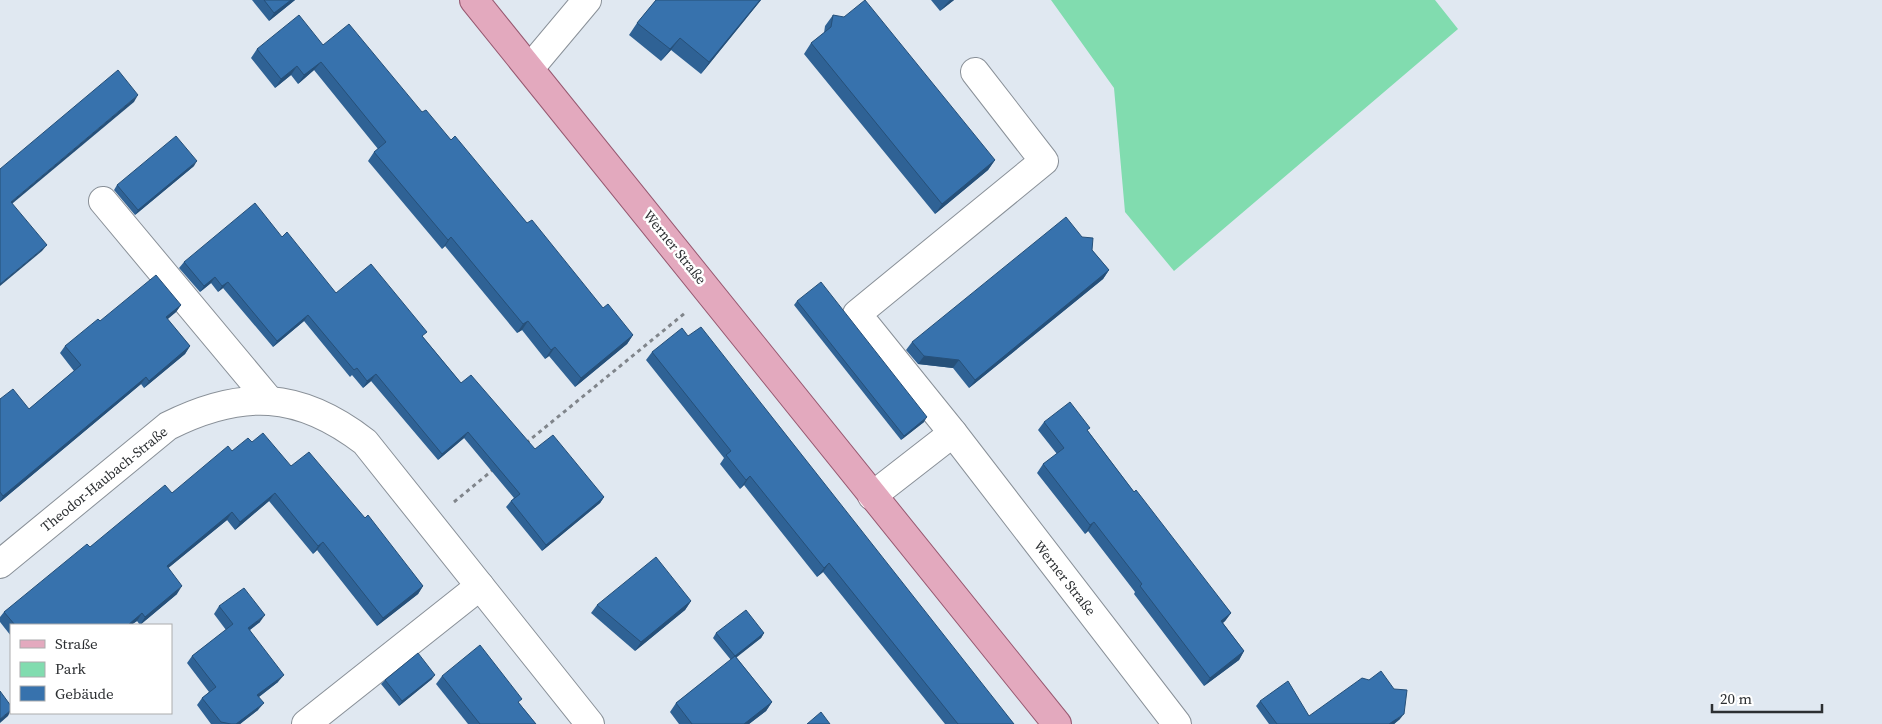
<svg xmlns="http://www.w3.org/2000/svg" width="1882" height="724" font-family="'Source Serif 4',serif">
  <rect width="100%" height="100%" fill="#e0e8f1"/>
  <polygon fill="#81dcaf" points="1051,0 1435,0 1458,29 1174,271 1125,212 1114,88"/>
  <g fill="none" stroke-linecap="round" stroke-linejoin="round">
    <g stroke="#899098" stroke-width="30">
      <g id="minor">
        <polyline points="530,68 587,0"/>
        <polyline points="103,201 269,400"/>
        <polyline points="953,433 857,314 1044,161 975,72"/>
        <polyline points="872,496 953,433 1177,724"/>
        <path d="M0 564 168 426C242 389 299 391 365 442L590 724"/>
        <polyline points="306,724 480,586"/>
      </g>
    </g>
    <g stroke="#975971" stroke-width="30">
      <polyline id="major" points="474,0 1057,724"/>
    </g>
    <g stroke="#80858b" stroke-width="3" stroke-dasharray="4 4" stroke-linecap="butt">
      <polyline points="526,443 685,313"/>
      <polyline points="454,502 494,469"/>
    </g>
    <use href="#minor" stroke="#fff" stroke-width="28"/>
    <use href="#major" stroke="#e3a9be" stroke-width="28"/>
  </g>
  <g fill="#2f6295">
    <polygon points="252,0 295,0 269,21"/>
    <polygon points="656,0 761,0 701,74 671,50 661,61 629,35 637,23"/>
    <polygon points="931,0 954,0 940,11"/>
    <polygon points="833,15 995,160 988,170 935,214 804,54 811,43 824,33 825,26"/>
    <polygon points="323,45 422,112 451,140 527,223 603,308 633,335 627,344 575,387 549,356 545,359 522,330 517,333 445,246 442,249 368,161 374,152 378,149 314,70 298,84 291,75 275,88 251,58 257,49"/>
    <polygon points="194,166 135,215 114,190 117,185"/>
    <polygon points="282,237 336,293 423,337 461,383 535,449 604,497 600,503 542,551 506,507 511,501 514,498 464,438 438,460 371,381 363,388 352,375 350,377 304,321 273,347 223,288 218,292 211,283 200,292 179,268 184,262"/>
    <polygon points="1092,250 1109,270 1103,279 969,388 953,368 918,364 906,350 912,342"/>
    <polygon points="797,301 924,422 901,440 794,305"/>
    <polygon points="181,305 176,312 167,319 190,346 185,354 144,388 141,384 0,502 0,399 29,409 74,371 60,353 65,346 100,321"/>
    <polygon points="688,336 1014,724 945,724 823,572 817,577 744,485 740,489 720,464 724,458 646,360 652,352"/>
    <polygon points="1044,422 1088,431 1134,492 1231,613 1225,621 1223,623 1244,651 1239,660 1204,686 1134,594 1135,592 1088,531 1085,534 1037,473 1043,464 1057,454 1038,430"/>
    <polygon points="252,442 291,466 365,518 423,586 418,594 377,626 317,550 313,554 269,501 235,530 227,520 168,568 177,594 140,625 137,621 131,625 11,625 11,636 0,622 0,617 4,612 90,547 172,493 232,451"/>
    <polygon points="691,601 685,610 635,651 591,613 597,605"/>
    <polygon points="219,606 260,622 250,630 278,682 259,697 258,710 240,724 211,724 197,705 202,698 209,692 187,663 192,656 226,630 214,614"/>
    <polygon points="716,633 764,633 761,638 736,657 772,702 766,711 749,724 679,724 670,712 676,703 731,660 713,638"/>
    <polygon points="442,676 519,703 536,724 468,724 436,684"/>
    <polygon points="432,679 399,706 381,684 385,680"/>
    <polygon points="1260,701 1309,716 1400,719 1394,724 1269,724 1256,706"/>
  </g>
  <g fill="#265079">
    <polygon points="291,0 295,0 269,21 274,13"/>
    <polygon points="760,0 761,0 701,74 709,62"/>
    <polygon points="950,0 954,0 940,11 947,3"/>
    <polygon points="680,38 671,50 661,61 670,49"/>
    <polygon points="321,62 314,70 298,84 304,75"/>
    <polygon points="297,66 291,75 275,88 281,79"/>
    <polygon points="138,95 134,102 7,208 11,202"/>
    <polygon points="995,160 988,170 935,214 942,204"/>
    <polygon points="197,161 194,166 135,215 138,210"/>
    <polygon points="451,237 445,246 442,249 448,240"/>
    <polygon points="47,245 42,251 0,286 0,284"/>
    <polygon points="1109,270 1103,279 969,388 975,380"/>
    <polygon points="215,277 211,283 200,292 204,286"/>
    <polygon points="228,282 223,288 218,292 222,286"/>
    <polygon points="181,305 176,312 161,325 166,317"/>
    <polygon points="308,315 304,321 273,347 277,341"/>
    <polygon points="528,321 522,330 517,333 523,324"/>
    <polygon points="633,335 627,344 575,387 581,378"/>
    <polygon points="190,346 185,354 144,388 149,381"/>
    <polygon points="555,347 549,356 545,359 551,350"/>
    <polygon points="924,356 959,360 953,368 918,364"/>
    <polygon points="376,374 371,381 363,388 367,381"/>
    <polygon points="146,377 141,384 0,502 3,496"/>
    <polygon points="927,417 924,422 901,440 904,436"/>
    <polygon points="468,432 464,438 438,460 442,454"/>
    <polygon points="750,476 744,485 740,489 746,480"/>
    <polygon points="275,493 269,501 235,530 240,522"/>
    <polygon points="604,497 600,503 542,551 546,545"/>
    <polygon points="232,512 227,520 161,574 167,566"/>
    <polygon points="1094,522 1088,531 1085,534 1090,525"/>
    <polygon points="323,542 317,550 313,554 318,546"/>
    <polygon points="829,563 823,572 817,577 824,568"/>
    <polygon points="182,586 177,594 140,625 145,617"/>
    <polygon points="423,586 418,594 377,626 383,618"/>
    <polygon points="691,601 685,610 635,651 641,642"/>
    <polygon points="142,613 137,621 131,625 128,625"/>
    <polygon points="1231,613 1225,621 1215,629 1221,621"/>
    <polygon points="265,615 260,622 243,635 248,628"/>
    <polygon points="764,633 761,638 732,661 735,656"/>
    <polygon points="1244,651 1239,660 1204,686 1210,678"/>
    <polygon points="284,675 278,682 252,702 257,695"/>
    <polygon points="435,675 432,679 399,706 402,701"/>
    <polygon points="772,702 766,711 749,724 744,724"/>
    <polygon points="264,703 258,710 240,724 236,724"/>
    <polygon points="11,710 8,716 0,723 0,719"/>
    <polygon points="1404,714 1400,719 1394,724 1389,724"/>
  </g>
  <g fill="#3772ad" stroke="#265079">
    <polygon points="264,0 291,0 274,13"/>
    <polygon points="656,0 760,0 709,62 680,38 670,49 637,23"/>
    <polygon points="865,0 995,160 942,204 811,43 831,27 833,15 844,17"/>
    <polygon points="299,15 323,45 349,24 422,112 426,110 451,140 455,136 527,223 532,220 603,308 608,304 633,335 581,378 555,347 551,350 528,321 523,324 451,237 448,240 374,152 386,142 321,62 304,75 297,66 281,79 257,49"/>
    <polygon points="118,70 138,95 11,202 47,245 0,284 0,169"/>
    <polygon points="176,136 197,161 138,210 117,185"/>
    <polygon points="255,203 282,237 287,232 336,293 371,264 427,332 422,336 461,383 471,375 535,449 553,435 604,497 546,545 511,501 520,494 468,432 442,454 376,374 367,381 357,368 354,370 308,315 277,341 228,282 222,286 215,277 204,286 184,262"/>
    <polygon points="1066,217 1082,237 1093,238 1092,250 1109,270 975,380 959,360 924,356 912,342"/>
    <polygon points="156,275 181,305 166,317 190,346 149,381 146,377 3,496 0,492 0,399 13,389 29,409 81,365 65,346 98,319 100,321"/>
    <polygon points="821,282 927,417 904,436 797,301"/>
    <polygon points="701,327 1014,724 958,724 829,563 824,568 750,476 746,480 726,455 731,451 652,352 682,328 688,336"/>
    <polygon points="1070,402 1090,428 1087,430 1134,492 1136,490 1231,613 1221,621 1244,651 1210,678 1140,586 1142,584 1094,522 1090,525 1043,464 1064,448 1044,422"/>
    <polygon points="263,433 291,466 309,452 365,518 368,515 423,586 383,618 323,542 318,546 275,493 240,522 232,512 167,566 182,586 145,617 142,613 128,625 15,625 4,612 87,544 90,547 165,485 172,493 228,446 232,451 248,438 252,442"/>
    <polygon points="656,557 691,601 641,642 597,605"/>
    <polygon points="244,588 265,615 248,628 284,675 257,695 264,703 236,724 231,724 221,722 202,698 216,687 192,656 233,624 219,606"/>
    <polygon points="746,610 764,633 735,656 716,633"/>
    <polygon points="480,645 522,699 518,702 536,724 480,724 442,676"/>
    <polygon points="418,653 435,675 402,701 385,680"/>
    <polygon points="735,656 772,702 744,724 692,724 676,703"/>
    <polygon points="1381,671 1394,689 1407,690 1404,714 1389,724 1277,724 1260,701 1288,681 1309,716 1362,678 1369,680"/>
    <polygon points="0,691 11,706 11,710 0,719"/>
    <polygon points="821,712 830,724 807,724"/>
  </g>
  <g text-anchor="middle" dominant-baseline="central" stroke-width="5" stroke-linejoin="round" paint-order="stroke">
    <g font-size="14" fill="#2c2f32" stroke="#fff">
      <text transform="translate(675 247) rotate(51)">Werner Straße</text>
      <text transform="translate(104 479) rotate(-39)">Theodor-Haubach-Straße</text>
      <text transform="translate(1065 578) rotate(52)">Werner Straße</text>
    </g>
  </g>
  <rect x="10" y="624" width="162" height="90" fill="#ffffff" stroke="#abacad"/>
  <rect x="20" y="640" width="25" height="8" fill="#e3a9be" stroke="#abacad"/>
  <text x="55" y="649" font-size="15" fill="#2c2f32">Straße</text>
  <rect x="20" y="662" width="25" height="15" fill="#81dcaf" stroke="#abacad"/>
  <text x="55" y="674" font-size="15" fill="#2c2f32">Park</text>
  <rect x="20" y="686" width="25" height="15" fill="#3772ad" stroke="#abacad"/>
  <text x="55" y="699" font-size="15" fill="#2c2f32">Gebäude</text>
  <path d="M1712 704v8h110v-8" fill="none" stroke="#2c2f32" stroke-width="2.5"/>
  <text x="1720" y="704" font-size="15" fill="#2c2f32" stroke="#ffffff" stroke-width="4" paint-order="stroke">20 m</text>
</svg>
